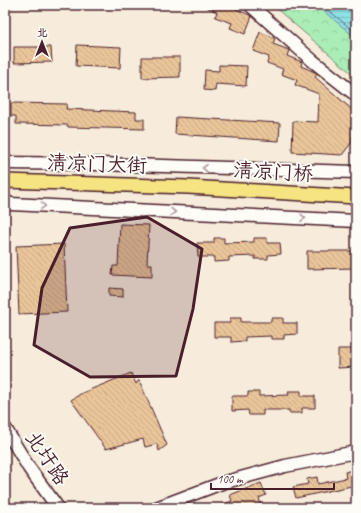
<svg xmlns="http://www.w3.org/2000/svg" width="361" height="513" font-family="Caveat,'LXGW WenKai TC',sans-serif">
  <defs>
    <pattern id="park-crowns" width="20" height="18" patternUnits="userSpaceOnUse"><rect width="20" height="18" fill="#aaedb7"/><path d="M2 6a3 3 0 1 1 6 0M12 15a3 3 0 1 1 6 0" fill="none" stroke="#94cb9e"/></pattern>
    <pattern id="water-rules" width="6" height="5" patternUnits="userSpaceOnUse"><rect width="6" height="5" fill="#8edfe6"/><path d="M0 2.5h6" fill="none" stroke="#7cbfc5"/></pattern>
    <pattern id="building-back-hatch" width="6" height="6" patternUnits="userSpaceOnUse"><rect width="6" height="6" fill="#eac59a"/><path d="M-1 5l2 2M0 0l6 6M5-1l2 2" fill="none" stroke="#caa985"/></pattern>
  </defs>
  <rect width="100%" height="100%" fill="#f7ecdb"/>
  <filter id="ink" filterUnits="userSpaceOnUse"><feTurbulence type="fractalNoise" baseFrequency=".025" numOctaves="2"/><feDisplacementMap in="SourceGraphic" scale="8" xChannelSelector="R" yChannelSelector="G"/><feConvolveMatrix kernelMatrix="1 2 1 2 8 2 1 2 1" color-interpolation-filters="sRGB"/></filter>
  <g filter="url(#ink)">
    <polygon fill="url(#park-crowns)" stroke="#7a8671" points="272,5 356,5 356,77"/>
    <polygon fill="url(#water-rules)" stroke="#73929b" points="316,5 356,5 356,38"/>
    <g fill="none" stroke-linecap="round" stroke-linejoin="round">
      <polyline stroke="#656c76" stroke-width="1" points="322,5 356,33"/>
    </g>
    <g fill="url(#building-back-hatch)" stroke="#4a1f2b">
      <polygon points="202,5 237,5 236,9 252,16 245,34 230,28 232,23 215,17 217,12"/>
      <polygon points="260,32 275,38 273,44 289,50 287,56 302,62 301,66 317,73 315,77 356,113 356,133 352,137 352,142 342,155 292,152 293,121 318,122 319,94 295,85 297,80 281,74 283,69 267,63 269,57 253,51"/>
      <polygon points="77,45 121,47 120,68 76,66"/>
      <polygon points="14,47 51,47 52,62 14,63"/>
      <polygon points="142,57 180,57 180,77 142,78"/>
      <polygon points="219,65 247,66 246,86 216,84 215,91 204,90 205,70 219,71"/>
      <polygon points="11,103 67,104 66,109 136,112 136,119 144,119 144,129 68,127 68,125 16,124 16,116 11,116"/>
      <polygon points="176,117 280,123 279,141 175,134"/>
      <polygon points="120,224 149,225 147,264 152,264 152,277 112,275 113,266 118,266"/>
      <polygon points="214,238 224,238 224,243 254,242 254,238 267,238 267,243 280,243 281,254 268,255 268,259 255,259 255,256 229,257 229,261 214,262 214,257 198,257 197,243 214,243"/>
      <polygon points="64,244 67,312 19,314 16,246"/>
      <polygon points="307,251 356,251 356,268 307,269"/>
      <polygon points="109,288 123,289 123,297 109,296"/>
      <polygon points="230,318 241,318 241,322 271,322 271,318 283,318 283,323 297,323 297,334 284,335 284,339 271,339 271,336 245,337 245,341 231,342 231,337 214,337 214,323 230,323"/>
      <polygon points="338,349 356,349 356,367 338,368"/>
      <polygon points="131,373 136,384 139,380 167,445 159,451 157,444 145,447 143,439 106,449 71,400 82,393"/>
      <polygon points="288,391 301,391 301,396 315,396 315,408 302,408 302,413 289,413 289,410 263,410 263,415 249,415 248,410 232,411 232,396 248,396 248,392 259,392 259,396 289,395"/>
      <polygon points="356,469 356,485 296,498 293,487 308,484 307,479 317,477 318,484 346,478 345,472"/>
      <polygon points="261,483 266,495 259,498 261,505 254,508 214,508 232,501 230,495"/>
    </g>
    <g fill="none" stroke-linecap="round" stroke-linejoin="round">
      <g stroke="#4a1f2b" stroke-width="15">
        <g id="secondary">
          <polyline points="250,5 313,61 356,95"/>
          <polyline points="5,163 98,164 356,172"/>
          <polyline points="5,201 11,204 356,221"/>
          <polyline points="5,428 29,468 58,508"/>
          <polyline points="156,508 222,483 285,466 356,452"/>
        </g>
      </g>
      <g stroke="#4a1f2b" stroke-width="16">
        <polyline id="primary" points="5,181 188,187 356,197"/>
      </g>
      <use href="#secondary" stroke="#fdfcf7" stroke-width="12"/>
      <use href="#primary" stroke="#f6e381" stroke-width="13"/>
    </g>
    <defs><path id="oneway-chevron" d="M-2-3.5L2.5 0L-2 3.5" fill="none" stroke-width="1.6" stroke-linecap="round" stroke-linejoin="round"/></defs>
    <g stroke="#ac999b">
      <use href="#oneway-chevron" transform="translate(205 168) rotate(-178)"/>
      <use href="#oneway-chevron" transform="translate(43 206) rotate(3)"/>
      <use href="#oneway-chevron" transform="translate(173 212) rotate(2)"/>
      <use href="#oneway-chevron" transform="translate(303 218) rotate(3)"/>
    </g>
  </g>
  <path fill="#4a1f2b" fill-opacity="0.2" stroke="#4a1f2b" stroke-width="3" stroke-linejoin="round" d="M147 217 202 249 193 309 176 376 90 377 34 345 42 288 70 228Z"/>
  <g text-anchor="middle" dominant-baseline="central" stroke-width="4" stroke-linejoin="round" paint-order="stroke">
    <g font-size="20" fill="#4a1f2b" stroke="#fdfcf7">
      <text transform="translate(97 164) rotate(2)">清凉门大街</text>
      <text transform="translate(273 172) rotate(3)">清凉门桥</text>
      <text transform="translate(47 458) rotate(56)">北圩路</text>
    </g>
  </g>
  <rect width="361" height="513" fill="none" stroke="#fdfcf7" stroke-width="20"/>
  <rect x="10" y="10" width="341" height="493" fill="none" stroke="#4a1f2b" stroke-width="1.5" filter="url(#ink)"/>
  <g transform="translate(42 42)" stroke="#fdfcf7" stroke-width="3" paint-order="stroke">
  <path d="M0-3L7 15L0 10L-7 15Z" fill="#4a1f2b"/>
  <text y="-6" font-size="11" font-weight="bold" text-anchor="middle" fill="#4a1f2b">北</text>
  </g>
  <path d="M211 483v6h123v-6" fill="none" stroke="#4a1f2b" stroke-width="2"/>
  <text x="217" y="483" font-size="12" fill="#4a1f2b" stroke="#fdfcf7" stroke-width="3" paint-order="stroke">100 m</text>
</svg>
